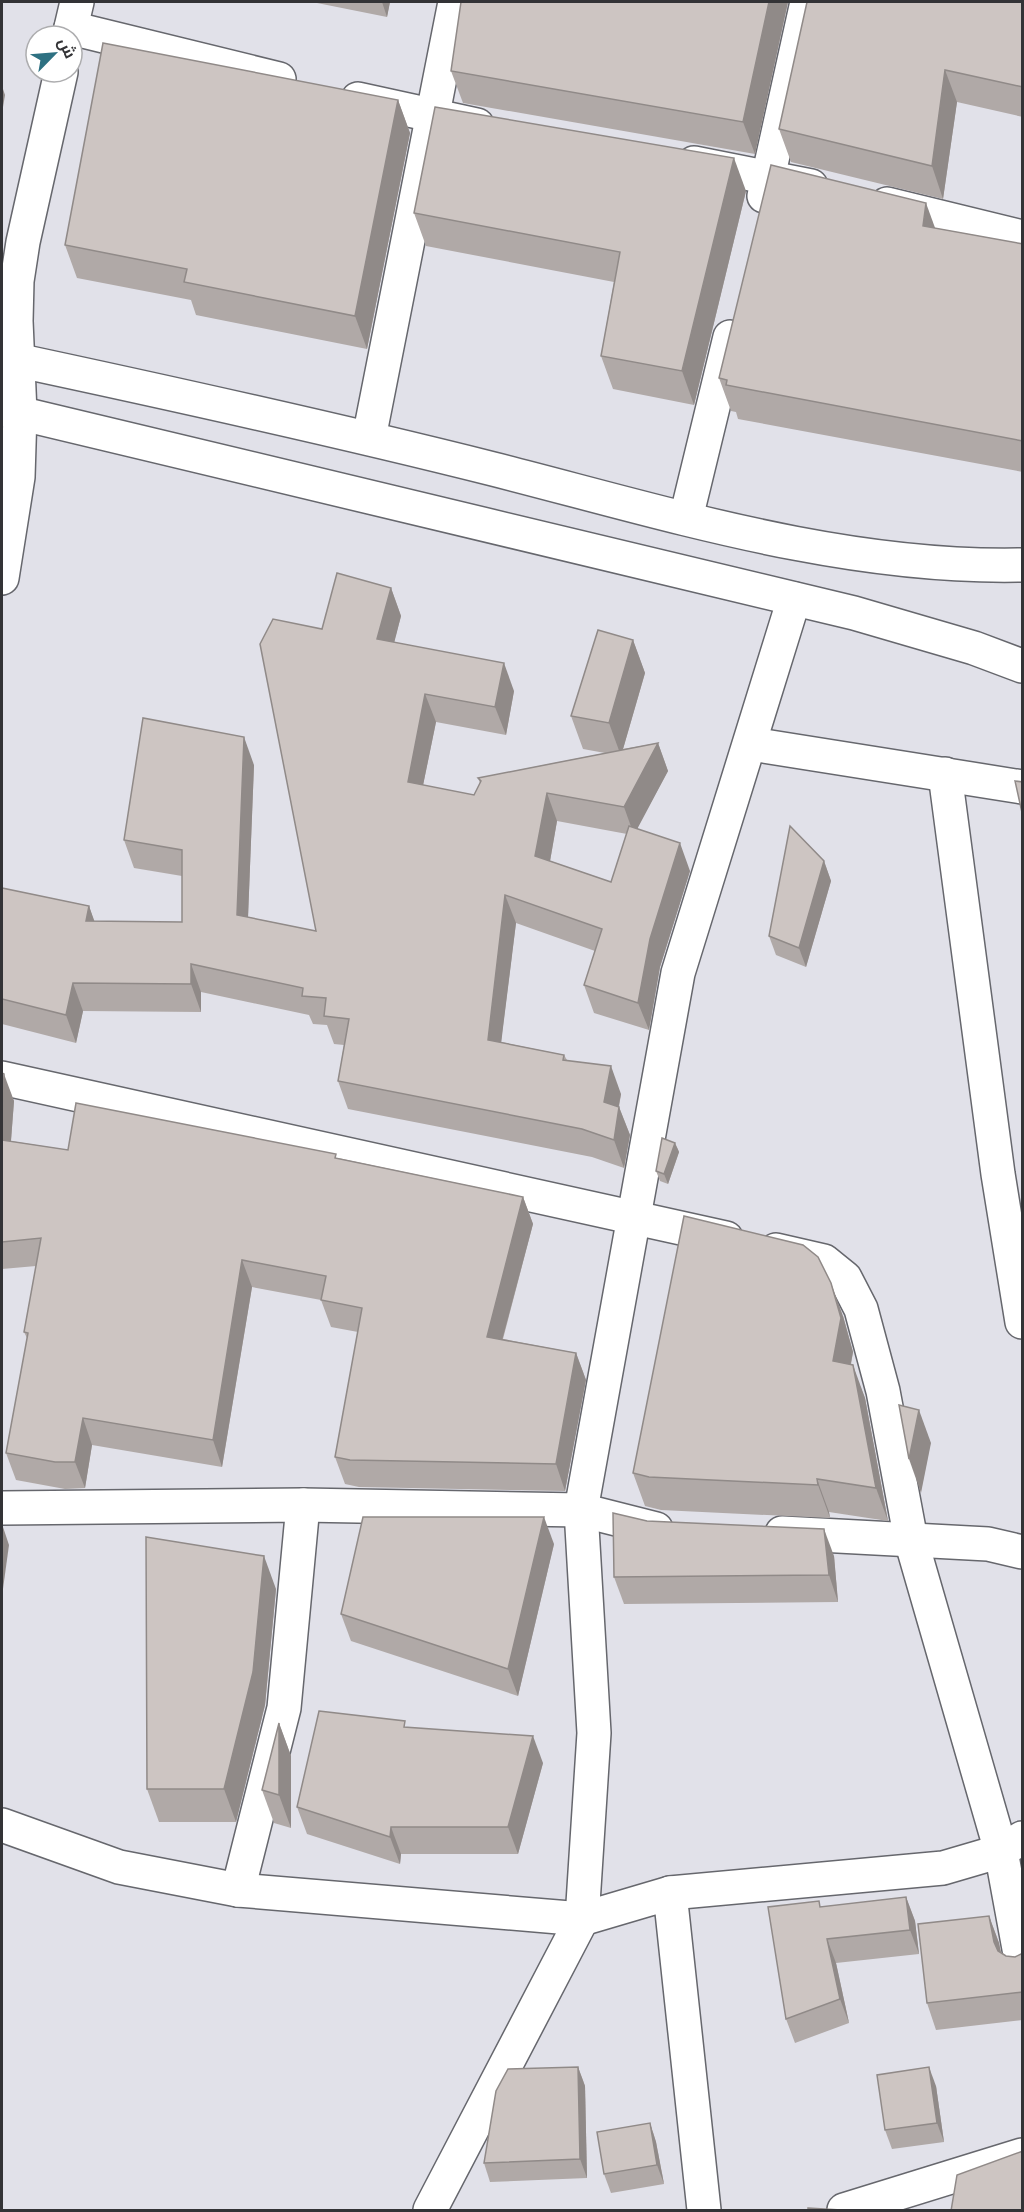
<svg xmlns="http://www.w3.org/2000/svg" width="1024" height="2212" font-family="Figtree,Cairo,sans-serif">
  <rect width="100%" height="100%" fill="#e1e1e9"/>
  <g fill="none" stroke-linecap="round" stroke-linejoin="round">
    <g stroke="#66676d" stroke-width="36">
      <g id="minor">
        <polyline points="71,28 279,79"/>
        <polyline points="358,99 477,125"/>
        <polyline points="694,163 811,186"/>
        <polyline points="764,196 807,2"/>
        <polyline points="887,204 1022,237"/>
        <polyline points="369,438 455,2"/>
        <polyline points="686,518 730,337"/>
        <polyline points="751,744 1022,787"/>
        <polyline points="945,774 998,1174 1022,1322"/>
        <polyline points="2,1078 726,1238"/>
        <polyline points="776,1250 824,1261 845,1278 861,1309 883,1391 911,1540 1001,1851 1022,1965"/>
        <polyline points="2,1508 303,1505 581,1510 656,1529"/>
        <polyline points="782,1533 988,1544 1022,1552"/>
        <polyline points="2,1825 119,1867 238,1890 582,1919 670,1893 704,2210"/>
        <polyline points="238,1890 284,1708 303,1505"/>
        <polyline points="670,1893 943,1868 1001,1851 1022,1838"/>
        <polyline points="430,2210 582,1919 594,1733 581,1510 678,973 794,599"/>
        <polyline points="844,2210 1022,2155"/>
      </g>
    </g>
    <g stroke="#66676d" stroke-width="36">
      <g id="tertiary">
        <polyline points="69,36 77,2"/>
        <polyline points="2,578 18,477 20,413 16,321 17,281 23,242 61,72"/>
      </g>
    </g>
    <g stroke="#66676d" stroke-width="36">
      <g id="secondary">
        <path d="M2 357C166 392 330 428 493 469 666 513 842 569 1022 565"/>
        <polyline points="2,409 854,613 974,648 1022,666"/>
      </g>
    </g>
    <use href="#minor" stroke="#fff" stroke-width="33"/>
    <use href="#tertiary" stroke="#fff" stroke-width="33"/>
    <use href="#secondary" stroke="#fff" stroke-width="33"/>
  </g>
  <g fill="#b0a9a7" fill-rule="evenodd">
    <polygon points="312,2 390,2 387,17"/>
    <polygon points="788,2 755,154 463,103 451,71"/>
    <polygon points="1023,2 1023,117 957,102 943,199 791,162 779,129"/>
    <polygon points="398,100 410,133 367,349 196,315 191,300 77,278 65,245"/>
    <polygon points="746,191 694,405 613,389 601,356 614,282 426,246 414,213"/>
    <polygon points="935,228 1023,244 1023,472 738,419 736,412 731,411 719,378"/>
    <path d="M391 588 401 616 394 642 514 691 506 735 436 722 423 785 474 795 480 783 478 778 605 753 583 749 571 716 633 640 645 673 623 749 658 743 668 771 637 828 690 871 660 967 649 1030 594 1013 584 985 595 951 516 923 501 1042 564 1055 567 1060 621 1094 619 1107 630 1135 624 1168 592 1157 348 1109 338 1081 344 1045 334 1044 327 1025 313 1024 309 1015 201 992V1012L83 1011 76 1043 2 1024V888L89 906 94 921 182 922V876L134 868 124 840 254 765 248 917 316 931 322 629ZM557 821 627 834 611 882 550 861Z"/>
    <polygon points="824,861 831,881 806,967 776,955 769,936"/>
    <polygon points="2,1073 14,1101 11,1141 68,1150 338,1158 523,1197 533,1224 503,1339 576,1353 586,1380 565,1491 359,1487 345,1484 335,1457 358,1332 331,1327 321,1300 252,1287 222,1467 92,1445 85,1488 65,1489 16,1480 6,1453 27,1338 24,1332 36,1266 2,1269"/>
    <polygon points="675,1143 679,1152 668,1184 660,1181 656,1171"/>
    <polygon points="843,1316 853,1352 851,1364 865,1398 888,1521 829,1512 830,1518 661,1510 645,1506 633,1473"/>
    <polygon points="647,1521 834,1556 838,1602 624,1604 614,1577"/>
    <polygon points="554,1544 518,1696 351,1641 341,1614"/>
    <polygon points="276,1589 265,1705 236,1822 159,1822 147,1789"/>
    <polygon points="279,1723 291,1756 291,1828 274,1823 262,1790"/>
    <polygon points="407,1727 543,1763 518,1854 401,1854 400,1864 307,1834 297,1807"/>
    <polygon points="906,1897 915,1921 919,1954 836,1963 849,2023 795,2043 786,2019 821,1907"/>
    <polygon points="989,1916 999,1943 1001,1952 1006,1956 1015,1957 1023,1953 1023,2020 936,2030 927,2003"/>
    <polygon points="578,2067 585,2086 587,2178 490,2182 484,2163"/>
    <polygon points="936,2086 944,2142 892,2149 885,2130"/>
    <polygon points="650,2123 656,2142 664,2184 611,2193 604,2174"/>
  </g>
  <g fill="#908a88">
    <polygon points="382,2 390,2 387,17"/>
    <polygon points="769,2 788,2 755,154 743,122"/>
    <polygon points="945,70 957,102 943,199 932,166"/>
    <polygon points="2,86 5,95 2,113"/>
    <polygon points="398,100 410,133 367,349 355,316"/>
    <polygon points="734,158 746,191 694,405 682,371"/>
    <polygon points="926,203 938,236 923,226"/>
    <polygon points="391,588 401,616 388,667 377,639"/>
    <polygon points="633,640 645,673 621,756 609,723"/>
    <polygon points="504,663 514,691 506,735 495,707"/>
    <polygon points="425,694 436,722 418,810 408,782"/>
    <polygon points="244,737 254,765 247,943 237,915"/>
    <polygon points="658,743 668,771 634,835 624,807"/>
    <polygon points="547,793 557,821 546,884 535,856"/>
    <polygon points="680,843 690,871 660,967 649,1030 638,1003 650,939"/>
    <polygon points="824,861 831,881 806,967 799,948"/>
    <polygon points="505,895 516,923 498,1068 488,1040"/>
    <polygon points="89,906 99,934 86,921"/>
    <polygon points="191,964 201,992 201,1012 191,984"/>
    <polygon points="73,983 83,1011 76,1043 66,1015"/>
    <polygon points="611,1066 621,1094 614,1130 604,1102"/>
    <polygon points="4,1074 14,1101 9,1166 2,1145 2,1112"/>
    <polygon points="619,1107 630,1135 624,1168 614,1140"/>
    <polygon points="675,1143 679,1152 668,1184 664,1174"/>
    <polygon points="523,1197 533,1224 496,1363 487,1337"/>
    <polygon points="242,1260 252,1287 222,1467 213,1440"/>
    <polygon points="831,1283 843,1316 853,1352 845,1394 833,1361"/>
    <polygon points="576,1353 586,1380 565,1491 556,1464"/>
    <polygon points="853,1365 865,1398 888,1521 876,1488"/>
    <polygon points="919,1410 931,1443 921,1493 909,1459"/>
    <polygon points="83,1418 92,1445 85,1488 75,1462"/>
    <polygon points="817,1479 829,1512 830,1518 818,1485"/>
    <polygon points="544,1517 554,1544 518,1696 508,1669"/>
    <polygon points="2,1524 9,1545 2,1596"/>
    <polygon points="824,1529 834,1556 838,1602 829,1575"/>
    <polygon points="264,1556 276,1589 265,1705 236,1822 224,1789"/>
    <polygon points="279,1723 291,1756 291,1828 279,1795"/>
    <polygon points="533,1736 543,1763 518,1854 508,1827"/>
    <polygon points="391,1827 401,1854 400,1864 390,1837"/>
    <polygon points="906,1897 915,1921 919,1954 910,1930"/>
    <polygon points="989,1916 999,1943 1004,1969 994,1942"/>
    <polygon points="827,1939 836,1963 849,2023 840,1999"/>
    <polygon points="578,2067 585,2086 587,2178 580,2159"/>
    <polygon points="929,2067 936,2086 944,2142 937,2123"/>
    <polygon points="650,2123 656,2142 664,2184 657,2165"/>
  </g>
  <g fill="#cdc5c2" stroke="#908a88" stroke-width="1.5">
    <polygon points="461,2 769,2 743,122 451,71"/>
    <polygon points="807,2 1023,2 1023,87 945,70 932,166 779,129"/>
    <polygon points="103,43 398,100 355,316 184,282 187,269 65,245"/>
    <polygon points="435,107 734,158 682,371 601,356 620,252 414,213"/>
    <polygon points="771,165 926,203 923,226 1023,244 1023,441 726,385 727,380 719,378"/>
    <polygon points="337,573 391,588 377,639 504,663 495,707 425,694 408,782 474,795 481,781 478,778 658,743 624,807 547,793 535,856 611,882 629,826 680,843 650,939 638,1003 584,985 602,929 505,895 488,1040 564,1055 563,1060 611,1066 604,1102 619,1107 614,1140 582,1129 338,1081 349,1019 324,1016 326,998 302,996 303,988 191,964 191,984 73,983 66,1015 2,999 2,888 89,906 86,921 182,922 182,850 124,840 143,718 244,737 237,915 316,931 260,644 273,619 322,629"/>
    <polygon points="598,630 633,640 609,723 571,716"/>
    <polygon points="1015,781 1023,782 1023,817"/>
    <polygon points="790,826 824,861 799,948 769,936"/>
    <polygon points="2,1073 4,1074 2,1112"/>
    <polygon points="76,1103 336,1154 335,1158 523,1197 487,1337 576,1353 556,1464 350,1460 335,1457 362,1308 321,1300 326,1276 242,1260 213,1440 83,1418 75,1462 55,1462 6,1453 28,1333 24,1332 41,1238 2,1242 2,1140 68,1150"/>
    <polygon points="662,1138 675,1143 664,1174 656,1171"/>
    <polygon points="684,1216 803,1245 818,1257 831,1283 841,1318 833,1361 853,1365 876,1488 817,1479 818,1485 649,1477 633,1473"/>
    <polygon points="899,1405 919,1410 909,1459"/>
    <polygon points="613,1513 647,1521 824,1529 829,1575 614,1577"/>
    <polygon points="363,1517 544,1517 508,1669 341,1614"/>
    <polygon points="146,1537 264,1556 253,1672 224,1789 147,1789"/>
    <polygon points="319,1711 405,1721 404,1727 533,1736 508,1827 391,1827 390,1837 297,1807"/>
    <polygon points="279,1723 279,1795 262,1790"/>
    <polygon points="906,1897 910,1930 827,1939 840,1999 786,2019 768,1907 819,1901 820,1907"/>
    <polygon points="989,1916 994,1942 998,1951 1006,1956 1015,1957 1023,1953 1023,1992 927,2003 918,1924"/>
    <polygon points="578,2067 580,2159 484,2163 496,2091 508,2069"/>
    <polygon points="929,2067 937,2123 885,2130 877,2075"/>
    <polygon points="650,2123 657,2165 604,2174 597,2132"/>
    <polygon points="1023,2151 1023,2211 951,2211 957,2175"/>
    <polygon points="808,2208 858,2211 808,2211"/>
  </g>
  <rect width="1024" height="2212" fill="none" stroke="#333336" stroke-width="6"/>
  <g transform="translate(54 54) rotate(65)"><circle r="28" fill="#ffffff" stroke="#adadaf" stroke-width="1.5"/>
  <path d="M0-4.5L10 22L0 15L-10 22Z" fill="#2e7182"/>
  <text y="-9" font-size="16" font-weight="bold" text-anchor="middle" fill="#333336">ش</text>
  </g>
</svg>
